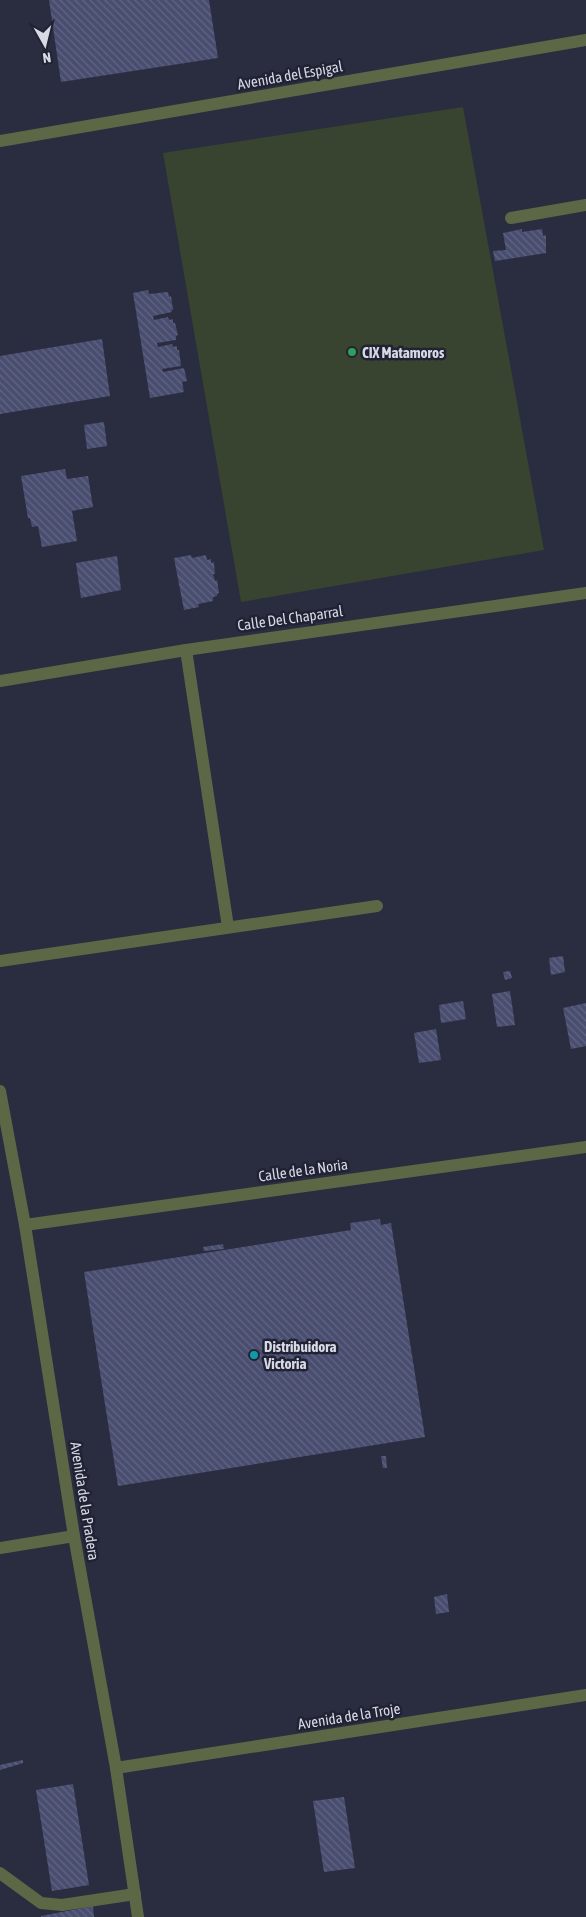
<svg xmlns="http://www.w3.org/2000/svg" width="586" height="1917" font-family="'Asap Condensed',sans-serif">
  <defs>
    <pattern id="building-back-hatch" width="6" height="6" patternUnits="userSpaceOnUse" patternTransform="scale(1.25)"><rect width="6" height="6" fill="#494d6f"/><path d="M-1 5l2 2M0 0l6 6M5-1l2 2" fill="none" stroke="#626683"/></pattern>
  </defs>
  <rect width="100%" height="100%" fill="#2a2d3f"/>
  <polygon fill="#384430" points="463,107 544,550 241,602 163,153"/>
  <g fill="url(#building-back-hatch)">
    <polygon points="49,0 209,0 218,58 61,82"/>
    <polygon points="522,229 522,232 542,229 543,236 546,235 546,253 495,261 493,251 506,250 503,233"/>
    <polygon points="148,290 149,294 168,292 169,297 171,296 173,310 171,310 172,312 153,316 154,320 168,317 169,320 173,319 173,323 175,323 178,335 176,336 176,340 157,343 158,347 172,344 173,347 177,346 177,350 179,350 181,366 162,369 163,372 184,368 187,381 182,382 184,392 150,398 133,293"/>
    <polygon points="102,339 110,396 0,414 0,356"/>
    <polygon points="104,422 107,446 87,449 84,425"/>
    <polygon points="65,469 67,479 88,476 93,507 72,511 77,541 42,547 38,526 32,527 30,518 28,518 21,476"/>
    <polygon points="191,555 192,558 206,555 207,560 211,559 211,563 214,562 215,574 213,574 215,581 217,580 219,593 217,594 217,596 213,597 213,601 198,604 199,607 184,610 174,558"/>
    <polygon points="117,556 121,590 81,598 76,563"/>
    <polygon points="563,956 565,972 551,975 549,958"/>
    <polygon points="510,971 512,978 505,980 503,972"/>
    <polygon points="510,991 515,1025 497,1027 492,994"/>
    <polygon points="463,1001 466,1019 441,1023 439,1005"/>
    <polygon points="586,1003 586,1046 571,1049 563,1008"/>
    <polygon points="436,1029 441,1060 419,1063 414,1033"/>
    <polygon points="380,1219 381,1225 391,1223 425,1437 118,1486 84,1272 351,1230 350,1223"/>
    <polygon points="223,1244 224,1249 204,1251 203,1247"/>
    <polygon points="381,1456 386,1456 387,1468 383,1468"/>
    <polygon points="447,1594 449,1612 436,1614 434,1597"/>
    <polygon points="23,1760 23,1763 0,1770 0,1765"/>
    <polygon points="73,1784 89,1885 52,1891 36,1790"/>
    <polygon points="344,1797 355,1868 324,1872 313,1801"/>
    <polygon points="93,1906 94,1917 41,1917 41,1916"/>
  </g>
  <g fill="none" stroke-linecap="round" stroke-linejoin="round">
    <g stroke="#5b6745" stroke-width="12">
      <polyline points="511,218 586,205"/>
      <polyline points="186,650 228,927"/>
      <polyline points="0,681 186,650 586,593"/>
      <polyline points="0,961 377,906"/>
      <polyline points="25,1225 586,1147"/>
      <polyline points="116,1768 586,1695"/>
      <polyline points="0,1873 41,1903 62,1905 135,1894"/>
    </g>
    <g stroke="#5b6745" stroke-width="12">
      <polyline points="0,1091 25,1225 74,1536 116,1768 138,1917"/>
      <polyline points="0,1548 74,1536"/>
    </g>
    <polyline stroke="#5b6745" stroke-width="12" points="0,141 586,40"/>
  </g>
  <circle fill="#2e9e5b" stroke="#212334" stroke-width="2" cx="352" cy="352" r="5"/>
  <circle fill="#0f9aa8" stroke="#212334" stroke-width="2" cx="254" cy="1355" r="5"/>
  <g text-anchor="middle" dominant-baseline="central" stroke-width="5" stroke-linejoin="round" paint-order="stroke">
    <g font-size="15" fill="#d7d9e5" stroke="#212334">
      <text transform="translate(290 75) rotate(-10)">Avenida del Espigal</text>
      <text transform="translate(290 618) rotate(-8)">Calle Del Chaparral</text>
      <text transform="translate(303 1170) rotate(-8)">Calle de la Noria</text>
      <text transform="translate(85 1501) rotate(81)">Avenida de la Pradera</text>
      <text transform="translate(349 1716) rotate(-9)">Avenida de la Troje</text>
    </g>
    <g font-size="15" font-weight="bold" fill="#d7d9e5" stroke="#212334" text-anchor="start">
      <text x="362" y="352">CIX Matamoros</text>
      <text x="264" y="1346">Distribuidora<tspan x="264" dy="17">Victoria</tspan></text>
    </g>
  </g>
  <g transform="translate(45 45) rotate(172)" stroke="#212334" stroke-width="4" paint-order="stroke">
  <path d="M0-4L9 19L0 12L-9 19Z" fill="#d7d9e5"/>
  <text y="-8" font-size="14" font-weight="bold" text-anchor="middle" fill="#d7d9e5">N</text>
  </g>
</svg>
